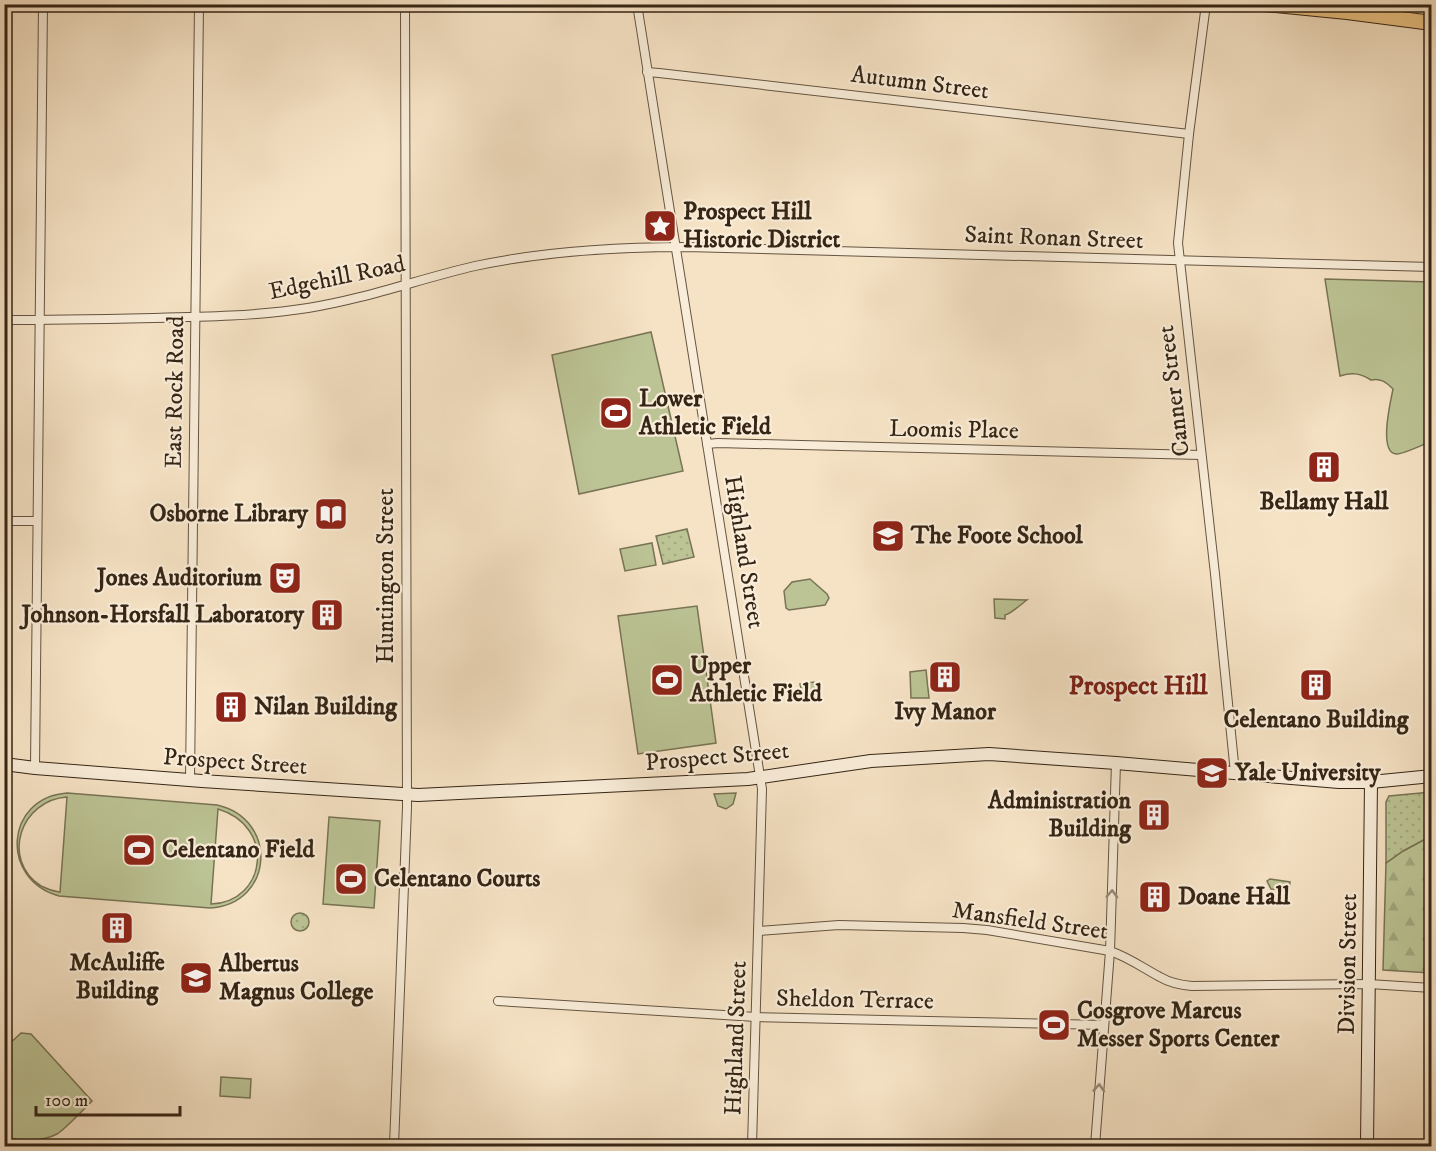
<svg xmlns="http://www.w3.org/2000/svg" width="1436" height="1151" font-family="'IM FELL DW Pica',serif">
  <defs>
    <pattern id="forest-firs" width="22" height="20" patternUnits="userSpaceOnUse" patternTransform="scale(1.5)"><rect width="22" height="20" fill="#bcc495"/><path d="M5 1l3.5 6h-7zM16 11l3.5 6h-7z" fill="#a2a880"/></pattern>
    <pattern id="garden-dots" width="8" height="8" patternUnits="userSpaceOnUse" patternTransform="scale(1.5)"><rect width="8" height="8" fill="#bcc495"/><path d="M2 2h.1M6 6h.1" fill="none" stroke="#a2a880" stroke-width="1.8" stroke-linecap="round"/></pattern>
  </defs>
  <rect width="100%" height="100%" fill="#f6e3c5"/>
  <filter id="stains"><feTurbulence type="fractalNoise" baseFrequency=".00333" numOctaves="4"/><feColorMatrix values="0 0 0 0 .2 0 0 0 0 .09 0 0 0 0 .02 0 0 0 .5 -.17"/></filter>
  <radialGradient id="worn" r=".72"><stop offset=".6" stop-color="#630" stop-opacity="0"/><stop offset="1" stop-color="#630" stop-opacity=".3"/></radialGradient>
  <g fill="#bcc495" stroke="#787455" stroke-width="1.5" fill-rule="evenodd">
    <path d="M1325 279 1431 282V442C1423 444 1402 455 1396 454 1378 452 1391 400 1393 389 1386 382 1381 378 1371 380 1360 373 1352 372 1340 376Z"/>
    <polygon points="651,332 683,471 579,494 552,355"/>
    <polygon points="652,543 656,565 625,571 620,549"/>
    <polygon points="810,579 827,594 829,598 825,605 789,610 786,608 784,591 792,582"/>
    <path d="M994 599 1027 600C1021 604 1011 614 1005 615V619L995 618Z"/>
    <polygon points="697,606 716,743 638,754 618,616"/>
    <polygon points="926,670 929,698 911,698 910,672"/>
    <polygon points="814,682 816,697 803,699 800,684"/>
    <path d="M67 793 217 805C279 819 274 904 210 908L59 896C0 880 4 798 67 793ZM67 797 60 892H59C53 891 47 889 41 886 0 859 21 800 67 797ZM218 809C276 826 267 902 211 904Z"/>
    <polygon points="736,793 733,804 726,809 718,806 714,794"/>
    <polygon points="329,817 380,821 374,908 323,904"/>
    <polygon points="1270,879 1290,882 1289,890 1271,889 1267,881"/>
    <path d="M21 1033 31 1034 92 1101C84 1109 65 1129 57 1134 42 1142 20 1141 5 1137V1048Z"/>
    <polygon points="221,1077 251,1079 250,1098 220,1096"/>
  </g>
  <polygon fill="url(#forest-firs)" stroke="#787455" stroke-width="1.5" points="1431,836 1431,973 1383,970 1386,863 1403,851"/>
  <g fill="url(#garden-dots)" stroke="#787455" stroke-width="1.5">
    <polygon points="687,529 694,557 663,564 656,536"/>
    <polygon points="1431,792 1431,836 1403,851 1386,863 1386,802 1389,796"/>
    <circle cx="300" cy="922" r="9"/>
  </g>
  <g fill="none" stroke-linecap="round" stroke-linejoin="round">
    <g stroke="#655441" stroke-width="10">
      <g id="minor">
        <polyline points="637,4 762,789 752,1146"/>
        <polyline points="1206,4 1189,134 1178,243 1215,574 1235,773"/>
        <polyline points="647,72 659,73 1189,134"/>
        <path d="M4 320C54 320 104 319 154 318 205 317 257 316 308 308 365 299 419 279 475 266 545 251 615 247 686 247L1432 267"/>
        <polyline points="707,444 718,443 1201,455"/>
        <polyline points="4,521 37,521"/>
        <polyline points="35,768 43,4"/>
        <polyline points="190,780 199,4"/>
        <path d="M759 931 839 925 963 928 987 930 1110 951C1128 957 1143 968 1160 977 1170 983 1181 985 1192 986L1369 984 1432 988"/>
        <polyline points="498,1001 756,1017 1104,1025"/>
        <polyline points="394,1146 407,807 405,4"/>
        <polyline points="394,1146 408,1146"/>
        <polyline points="1095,1146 1110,951 1116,763"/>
      </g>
    </g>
    <g stroke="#352515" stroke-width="14">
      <g id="secondary">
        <polyline points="4,764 35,768 202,781 418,795 748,779 871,761 989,754 1116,763 1339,782 1371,782 1432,776"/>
        <polyline points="1367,1146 1371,782"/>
      </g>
    </g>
    <g stroke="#352515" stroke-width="16">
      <polyline id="primary" points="1264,4 1347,12 1432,23"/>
    </g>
    <use href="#minor" stroke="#f9edd9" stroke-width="8"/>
    <use href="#secondary" stroke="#f9edd9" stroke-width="12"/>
    <use href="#primary" stroke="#ebc282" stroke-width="14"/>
  </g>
  <defs><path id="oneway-chevron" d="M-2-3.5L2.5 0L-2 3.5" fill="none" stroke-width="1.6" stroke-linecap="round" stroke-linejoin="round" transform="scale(1.5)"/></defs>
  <g stroke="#978977">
    <use href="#oneway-chevron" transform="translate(1112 894) rotate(-88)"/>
    <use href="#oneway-chevron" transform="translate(1099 1088) rotate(-86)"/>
  </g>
  <defs>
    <g id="sight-square" transform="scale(1.725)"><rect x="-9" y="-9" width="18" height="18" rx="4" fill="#8f2418" stroke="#f9edd9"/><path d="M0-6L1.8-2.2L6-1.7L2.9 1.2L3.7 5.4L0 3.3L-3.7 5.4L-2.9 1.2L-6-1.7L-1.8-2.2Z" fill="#fff"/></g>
    <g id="stadium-square" transform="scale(1.725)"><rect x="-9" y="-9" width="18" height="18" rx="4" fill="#8f2418" stroke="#f9edd9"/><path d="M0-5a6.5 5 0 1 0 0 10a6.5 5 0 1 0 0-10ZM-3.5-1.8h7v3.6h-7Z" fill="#fff"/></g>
    <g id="building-square" transform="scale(1.725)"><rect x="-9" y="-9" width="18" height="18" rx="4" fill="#8f2418" stroke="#f9edd9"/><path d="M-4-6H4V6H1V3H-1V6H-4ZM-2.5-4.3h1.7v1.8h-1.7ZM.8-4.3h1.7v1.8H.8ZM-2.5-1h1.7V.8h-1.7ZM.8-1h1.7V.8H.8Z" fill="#fff"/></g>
    <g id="library-square" transform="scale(1.725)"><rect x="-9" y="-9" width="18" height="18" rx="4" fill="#8f2418" stroke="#f9edd9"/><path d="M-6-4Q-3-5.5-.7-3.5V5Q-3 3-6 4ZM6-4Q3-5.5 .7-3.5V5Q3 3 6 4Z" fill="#fff"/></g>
    <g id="school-square" transform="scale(1.725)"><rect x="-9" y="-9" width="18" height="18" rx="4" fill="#8f2418" stroke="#f9edd9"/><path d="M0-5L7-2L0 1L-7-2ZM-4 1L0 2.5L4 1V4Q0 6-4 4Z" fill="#fff"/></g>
    <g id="theatre-square" transform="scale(1.725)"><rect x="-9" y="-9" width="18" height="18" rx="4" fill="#8f2418" stroke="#f9edd9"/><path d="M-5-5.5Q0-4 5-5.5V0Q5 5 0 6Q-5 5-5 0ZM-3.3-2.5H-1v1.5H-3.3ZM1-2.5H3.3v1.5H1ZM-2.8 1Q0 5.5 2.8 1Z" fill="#fff"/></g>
    <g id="university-square" transform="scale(1.725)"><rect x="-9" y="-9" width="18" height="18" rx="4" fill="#8f2418" stroke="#f9edd9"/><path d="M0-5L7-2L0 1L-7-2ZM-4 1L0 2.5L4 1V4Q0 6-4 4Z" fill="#fff"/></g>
  </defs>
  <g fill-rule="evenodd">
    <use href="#sight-square" x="660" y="226"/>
    <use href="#stadium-square" x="616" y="413"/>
    <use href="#building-square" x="1324" y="467"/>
    <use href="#library-square" x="331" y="514"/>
    <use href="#school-square" x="888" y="536"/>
    <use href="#theatre-square" x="285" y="578"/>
    <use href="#building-square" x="327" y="615"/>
    <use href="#building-square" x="945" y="677"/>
    <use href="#stadium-square" x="667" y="680"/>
    <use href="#building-square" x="1316" y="685"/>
    <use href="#building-square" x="231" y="707"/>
    <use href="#university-square" x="1212" y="773"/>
    <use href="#building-square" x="1154" y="815"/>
    <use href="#stadium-square" x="139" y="850"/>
    <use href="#stadium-square" x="351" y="879"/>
    <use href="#building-square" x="1155" y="897"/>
    <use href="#building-square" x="117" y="928"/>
    <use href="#university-square" x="196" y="978"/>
    <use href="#stadium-square" x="1054" y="1025"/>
  </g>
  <g text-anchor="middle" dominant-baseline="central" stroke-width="4.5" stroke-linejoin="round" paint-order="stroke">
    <g font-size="24" fill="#352515" stroke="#f9edd9">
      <text transform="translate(920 83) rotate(7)">Autumn Street</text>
      <text transform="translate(1054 238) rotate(2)">Saint Ronan Street</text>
      <text transform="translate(337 278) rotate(-12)">Edgehill Road</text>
      <text transform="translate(1174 391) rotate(-97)">Canner Street</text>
      <text transform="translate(175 392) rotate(-89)">East Rock Road</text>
      <text transform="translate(954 430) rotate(1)">Loomis Place</text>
      <text transform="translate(744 552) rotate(81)">Highland Street</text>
      <text transform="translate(386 576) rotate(-90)">Huntington Street</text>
      <text transform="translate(717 757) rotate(-5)">Prospect Street</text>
      <text transform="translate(235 762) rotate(4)">Prospect Street</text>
      <text transform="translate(1030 921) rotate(8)">Mansfield Street</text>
      <text transform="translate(1348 964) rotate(-89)">Division Street</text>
      <text transform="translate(855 1000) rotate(1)">Sheldon Terrace</text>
      <text transform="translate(736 1038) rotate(-88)">Highland Street</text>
    </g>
    <g font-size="24" font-weight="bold" fill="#352515" stroke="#f9edd9" text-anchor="start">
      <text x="683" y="212">Prospect Hill<tspan x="683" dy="28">Historic District</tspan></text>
      <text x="639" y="399">Lower<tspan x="639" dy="28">Athletic Field</tspan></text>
      <text x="1324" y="502" text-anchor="middle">Bellamy Hall</text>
      <text x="308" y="514" text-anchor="end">Osborne Library</text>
      <text x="911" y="536">The Foote School</text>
      <text x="262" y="578" text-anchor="end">Jones Auditorium</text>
      <text x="304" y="615" text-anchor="end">Johnson-Horsfall Laboratory</text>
      <text x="690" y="666">Upper<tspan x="690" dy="28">Athletic Field</tspan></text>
      <text x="254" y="707">Nilan Building</text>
      <text x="945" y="712" text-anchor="middle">Ivy Manor</text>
      <text x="1316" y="720" text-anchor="middle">Celentano Building</text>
      <text x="1235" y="773">Yale University</text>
      <text x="1131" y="801" text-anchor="end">Administration<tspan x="1131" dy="28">Building</tspan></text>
      <text x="162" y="850">Celentano Field</text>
      <text x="374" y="879">Celentano Courts</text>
      <text x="1178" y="897">Doane Hall</text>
      <text x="117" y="963" text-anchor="middle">McAuliffe<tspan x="117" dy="28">Building</tspan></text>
      <text x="219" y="964">Albertus<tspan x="219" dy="28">Magnus College</tspan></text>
      <text x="1077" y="1011">Cosgrove Marcus<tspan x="1077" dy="28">Messer Sports Center</tspan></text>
    </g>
    <g font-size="26" font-weight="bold" fill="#7a1f14" stroke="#f9edd9">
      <text x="1138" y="686">Prospect Hill</text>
    </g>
  </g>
  <rect width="1436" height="1151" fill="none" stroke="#f6e3c5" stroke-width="24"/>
  <rect x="6" y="6" width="1424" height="1139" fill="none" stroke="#352515" stroke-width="3"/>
  <rect x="12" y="12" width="1412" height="1127" fill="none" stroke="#352515" stroke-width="1.5"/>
  <path d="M36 1106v9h144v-9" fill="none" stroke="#352515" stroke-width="3"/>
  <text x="45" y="1106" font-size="18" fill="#352515" stroke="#f9edd9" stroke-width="4.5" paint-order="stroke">100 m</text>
  <rect width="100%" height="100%" filter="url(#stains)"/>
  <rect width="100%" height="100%" fill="url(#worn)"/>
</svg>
